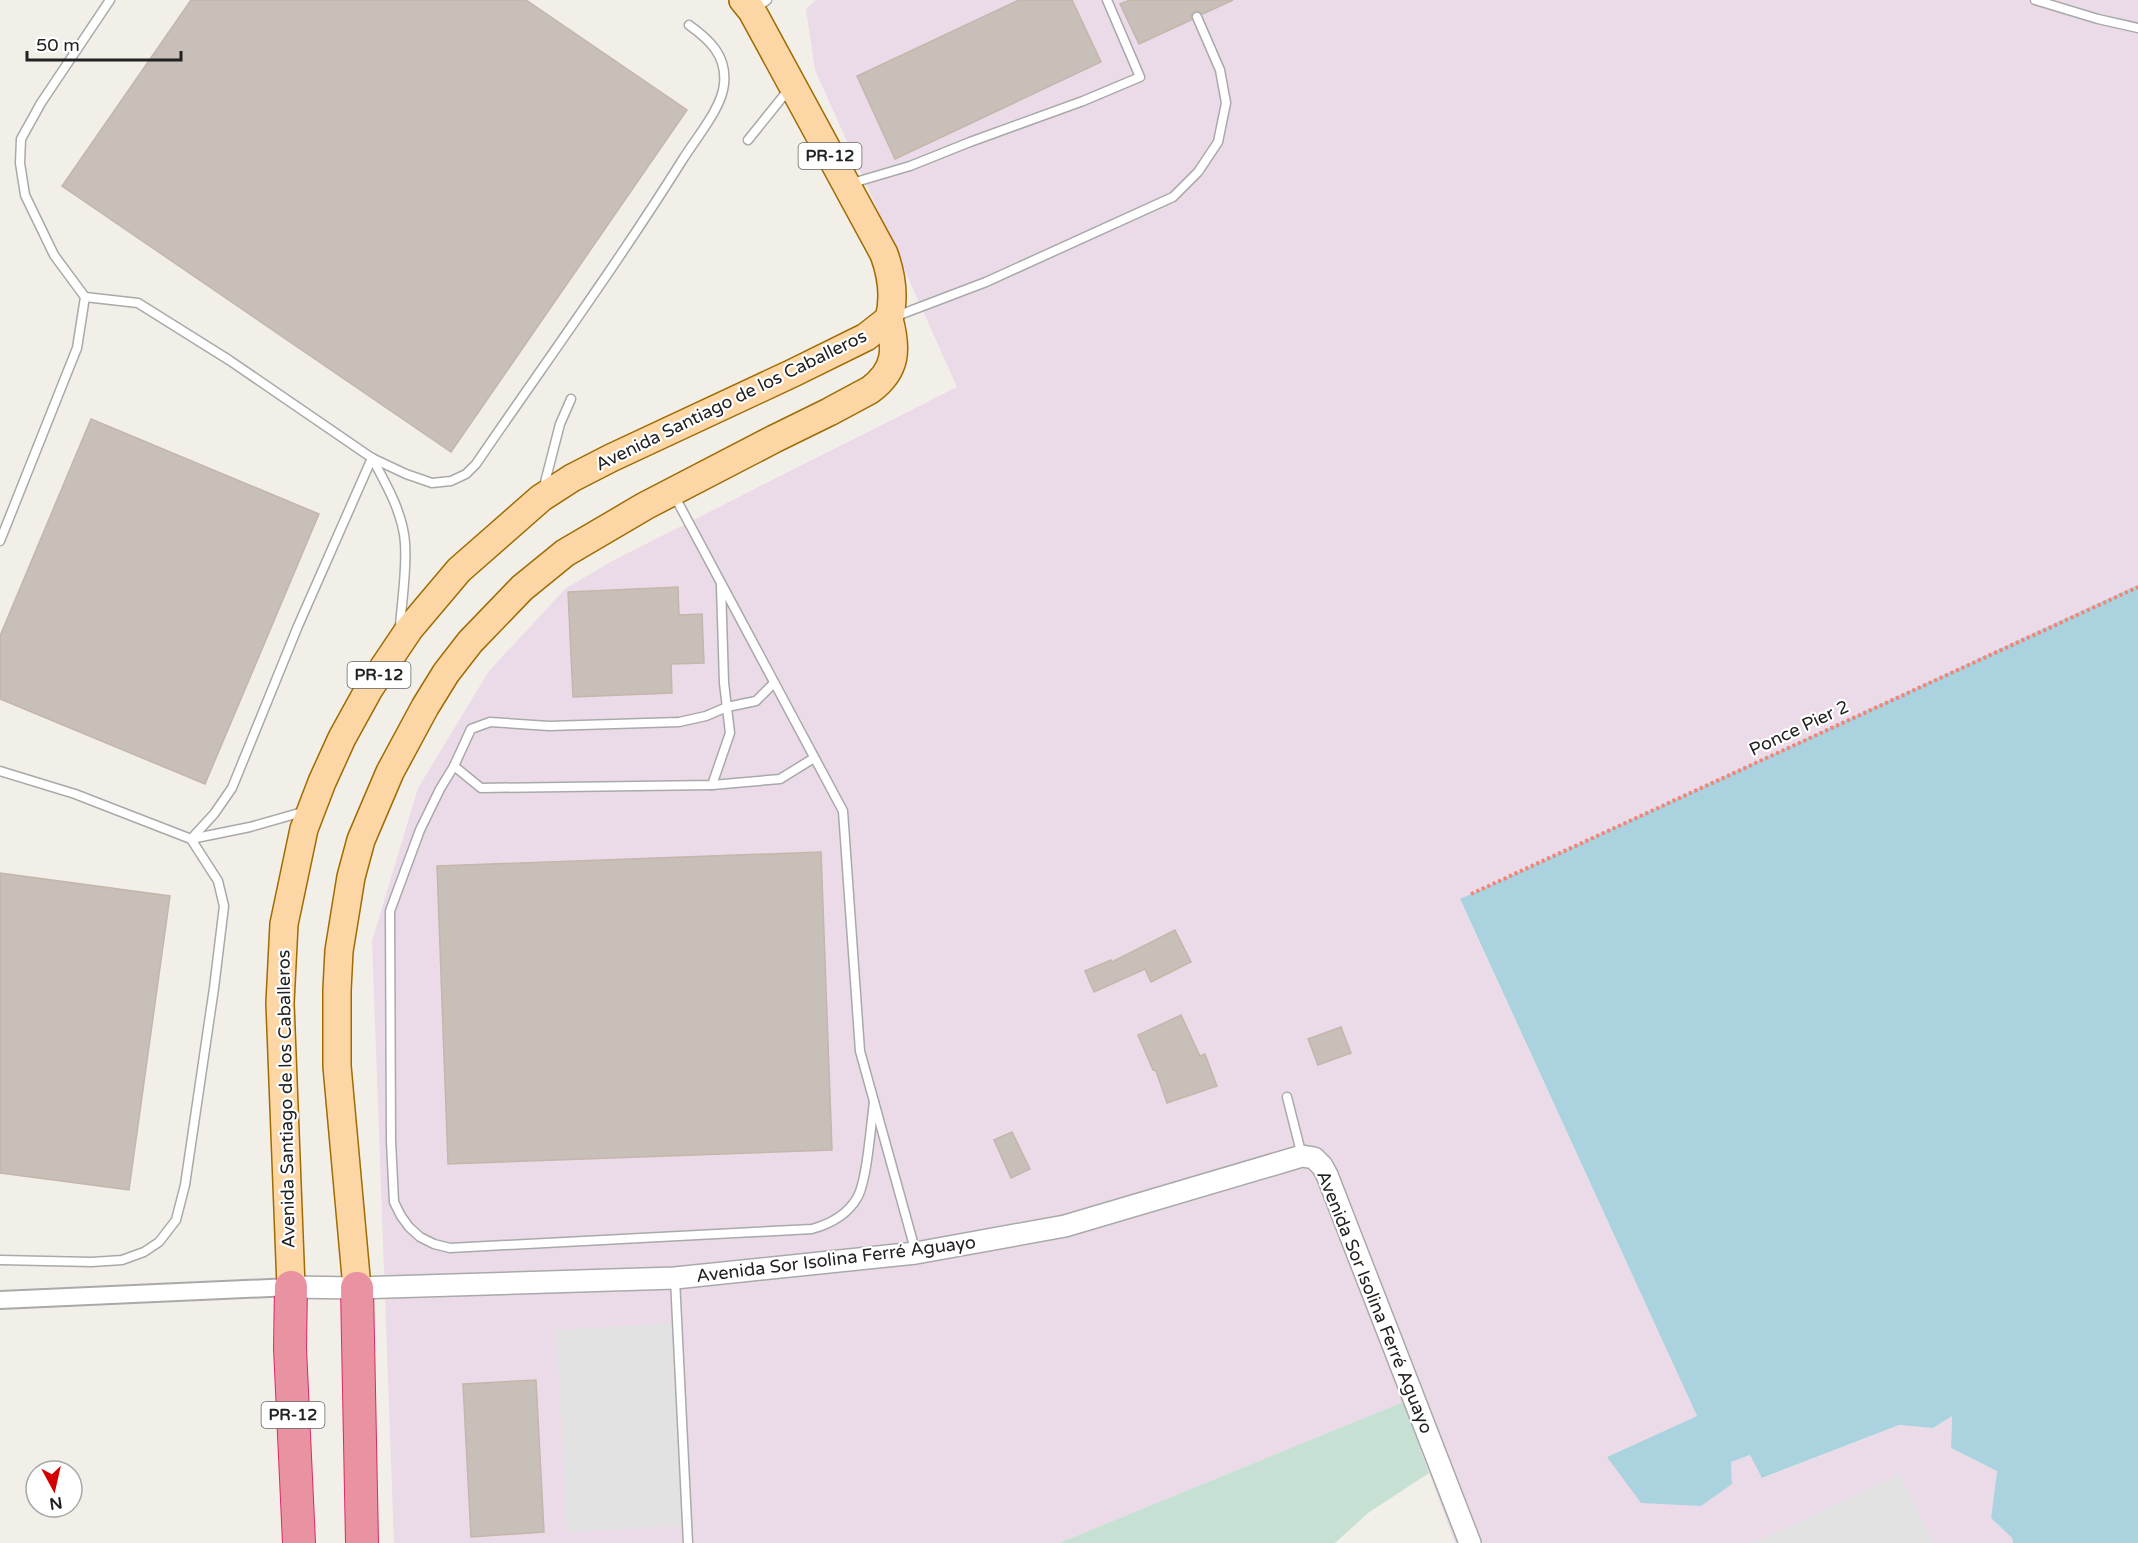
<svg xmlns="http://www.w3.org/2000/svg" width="2138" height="1543" font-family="'Varela Round',sans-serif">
  <rect width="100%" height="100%" fill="#f2efe9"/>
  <polygon fill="#ebdbe8" points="816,0 2138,0 2138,587 1460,900 1697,1416 1607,1457 1732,1484 1731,1462 1750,1455 1763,1478 1899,1425 1933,1428 1952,1416 1951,1448 1997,1470 1991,1518 2012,1538 2013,1543 1455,1543 1403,1402 1059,1543 394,1543 372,941 418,788 489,671 566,588 614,560 957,387 815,70 806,9"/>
  <polygon fill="#c6e0d4" points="1403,1402 1429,1473 1368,1513 1335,1543 1059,1543"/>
  <g fill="#e2e2e2">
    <polygon points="676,1323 687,1526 567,1532 556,1330"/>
    <polygon points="1900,1474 1933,1543 1753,1543"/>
  </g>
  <polygon fill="#aad3df" points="2138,585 2138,1543 2013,1543 2012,1538 1991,1518 1997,1471 1951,1448 1952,1416 1933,1428 1899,1425 1762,1478 1750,1455 1731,1462 1732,1484 1701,1506 1641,1503 1607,1457 1697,1416 1460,899"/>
  <g fill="#c7bfb8" stroke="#c4b6ab" stroke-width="1.5">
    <polygon points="191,0 526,0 687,110 451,452 62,186"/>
    <polygon points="1019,0 1072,0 1101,62 895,159 857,76"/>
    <polygon points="1130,0 1233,0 1203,14 1198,11 1194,11 1191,16 1191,20 1139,44 1120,4"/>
    <polygon points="91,419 319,514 205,784 0,699 0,636"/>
    <polygon points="678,587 679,615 702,614 704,663 671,664 672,693 573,697 568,592"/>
    <polygon points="821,852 832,1150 448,1164 437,866"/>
    <polygon points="0,873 170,896 129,1190 0,1173"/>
    <polygon points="1175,930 1191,962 1151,982 1145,969 1094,992 1085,971 1111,960 1112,962"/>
    <polygon points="1181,1015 1200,1056 1205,1054 1217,1086 1167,1103 1156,1071 1153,1070 1138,1035"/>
    <polygon points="1341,1027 1351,1053 1318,1065 1308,1039"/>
    <polygon points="1012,1132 1030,1169 1011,1178 994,1140"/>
    <polygon points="536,1380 544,1532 471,1537 463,1384"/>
  </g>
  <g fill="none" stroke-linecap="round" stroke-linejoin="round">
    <g stroke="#a9a9a9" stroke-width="11">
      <g id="service">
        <polyline points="2035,0 2098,19 2138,28"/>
        <polyline points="755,9 767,0"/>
        <polyline points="748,140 789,89"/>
        <polyline points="849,184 910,166 970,142 1083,101 1140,77 1107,0"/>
        <path d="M85 297 138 303 229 360 372 458 406 474 432 483 451 481 466 474 476 464C545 363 618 263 683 159 696 138 722 108 724 84 727 56 710 40 689 25"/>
        <polyline points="894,317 986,282 1173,197 1198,172 1218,142 1226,103 1220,70 1197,17"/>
        <path d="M372 458C386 484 403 513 405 543 407 570 402 599 400 626"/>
        <polyline points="543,490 560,424 571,399"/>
        <polyline points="674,495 843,811 860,1051 916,1253"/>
        <polyline points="0,541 77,348 85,297 54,255 25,195 20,163 21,139 41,103 110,0"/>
        <path d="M814 758 780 779 712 785 481 788 454 766 440 789 420 830 390 911 391 1141 394 1202 401 1216 409 1227 420 1237 434 1244 450 1248 812 1229C830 1224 847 1215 857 1198 867 1182 871 1124 874 1102"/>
        <polyline points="454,766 471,729 490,722 549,726 679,722 706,716 727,707 756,701 774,683"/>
        <polyline points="0,771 75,794 191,839 250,827 306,811"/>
        <polyline points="712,785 730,733 724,683 721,586"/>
        <polyline points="1287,1097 1302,1156"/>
        <polyline points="0,1260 92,1262 122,1260 144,1252 159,1242 176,1220 185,1185 214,988 224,906 218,881 191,839 214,814 232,788 298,626 372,458"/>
        <polyline points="675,1279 688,1543"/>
      </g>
    </g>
    <g stroke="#a9a9a9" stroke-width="20">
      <polyline id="minor" points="0,1300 291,1287"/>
    </g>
    <g stroke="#a9a9a9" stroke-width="24">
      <polyline id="tertiary" points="291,1287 357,1288 675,1278 916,1253 1065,1226 1302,1156 1314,1158 1322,1166 1327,1175 1470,1543"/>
    </g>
    <g stroke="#a06b00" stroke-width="30">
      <g id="primary">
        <path d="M743 0 752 11 884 254C892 276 895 297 889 319"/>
        <polyline points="291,1287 280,1003 284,924 304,829 322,782 342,738 369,689 410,628 459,570 541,498 572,478 611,458 793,373 866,337 889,319"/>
        <path d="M357 1288 337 1066V990L339 951 351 877 361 840 390 772 425 707 446 673 470 642 522 588 565 553 645 506 774 439 829 412 870 390C897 370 897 349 889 319"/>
      </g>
    </g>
    <g stroke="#dc2a67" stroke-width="34">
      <g id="motorway">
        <polyline points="291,1287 290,1348 299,1543"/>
        <polyline points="357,1288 362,1543"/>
      </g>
    </g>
    <polyline stroke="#fa8072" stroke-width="4" stroke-dasharray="3 3" stroke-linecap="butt" points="1471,894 2138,587"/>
    <use href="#service" stroke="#fff" stroke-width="8"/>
    <use href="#minor" stroke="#fff" stroke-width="16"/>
    <use href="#tertiary" stroke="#fff" stroke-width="21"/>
    <use href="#primary" stroke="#fcd6a4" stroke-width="27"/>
    <use href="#motorway" stroke="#e892a2" stroke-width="32"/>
  </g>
  <g text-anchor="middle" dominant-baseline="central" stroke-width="4.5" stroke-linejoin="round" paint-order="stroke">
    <g fill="#fff" stroke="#646464" stroke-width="1.5">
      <rect x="798.5" y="143" width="63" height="26" rx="4.5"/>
      <rect x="347.5" y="662" width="63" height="26" rx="4.5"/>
      <rect x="261.5" y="1402" width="63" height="26" rx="4.5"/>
    </g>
    <g font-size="16" font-weight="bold" fill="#222">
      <text x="830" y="156">PR-12</text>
      <text x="379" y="675">PR-12</text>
      <text x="293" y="1415">PR-12</text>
    </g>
    <g font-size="18" fill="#222" stroke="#fff">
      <text transform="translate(731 400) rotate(-26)">Avenida Santiago de los Caballeros</text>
      <text transform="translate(1799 728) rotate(-25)">Ponce Pier 2</text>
      <text transform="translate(286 1099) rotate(-91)">Avenida Santiago de los Caballeros</text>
      <text transform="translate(836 1259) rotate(-7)">Avenida Sor Isolina Ferré Aguayo</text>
      <text transform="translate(1375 1302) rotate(68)">Avenida Sor Isolina Ferré Aguayo</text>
    </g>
  </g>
  <g transform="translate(54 1489) rotate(172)"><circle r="28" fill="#ffffff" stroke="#a7a7a7" stroke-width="1.5"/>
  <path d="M0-4.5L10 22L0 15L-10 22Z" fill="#d40000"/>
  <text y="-9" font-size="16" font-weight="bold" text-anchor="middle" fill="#222222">N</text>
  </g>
  <path d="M27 51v9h154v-9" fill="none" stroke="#222222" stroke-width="3"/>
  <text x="36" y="51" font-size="18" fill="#222222" stroke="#ffffff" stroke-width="4.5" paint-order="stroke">50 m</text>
</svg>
